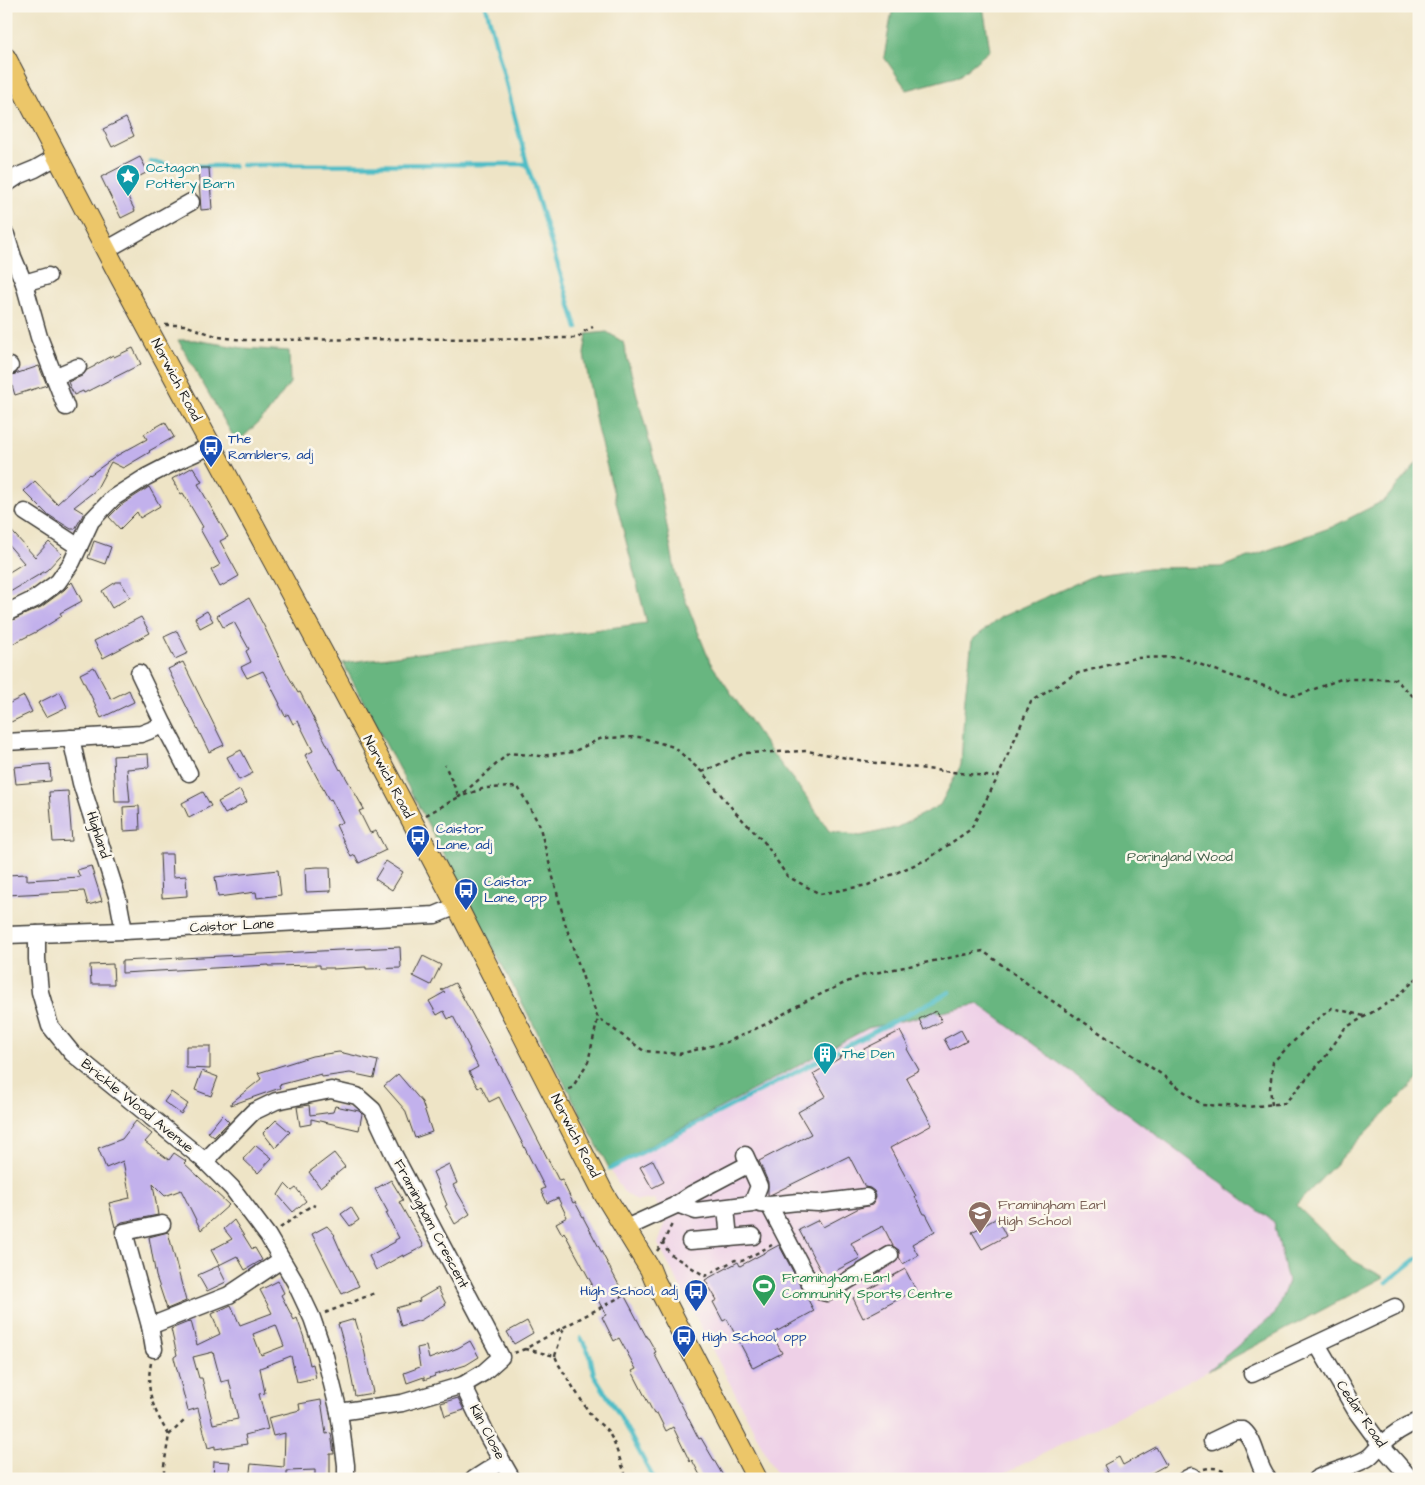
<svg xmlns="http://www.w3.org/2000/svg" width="1425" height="1485" font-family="'Architects Daughter',sans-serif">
  <rect width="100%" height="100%" fill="#fbf7ec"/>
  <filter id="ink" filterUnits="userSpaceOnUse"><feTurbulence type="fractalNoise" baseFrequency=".02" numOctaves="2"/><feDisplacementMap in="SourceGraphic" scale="10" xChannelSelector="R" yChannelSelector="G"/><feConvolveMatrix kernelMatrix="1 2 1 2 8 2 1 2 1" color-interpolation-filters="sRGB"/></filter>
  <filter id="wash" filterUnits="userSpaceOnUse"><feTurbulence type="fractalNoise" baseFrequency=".0096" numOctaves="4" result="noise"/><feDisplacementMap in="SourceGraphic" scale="20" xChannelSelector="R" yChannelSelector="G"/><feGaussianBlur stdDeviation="1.12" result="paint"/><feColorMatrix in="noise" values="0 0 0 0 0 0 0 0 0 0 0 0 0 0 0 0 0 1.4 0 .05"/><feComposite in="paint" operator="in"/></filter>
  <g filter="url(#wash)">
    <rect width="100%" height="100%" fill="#eee4c6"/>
    <polygon fill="#eed0e7" points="979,1004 1274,1222 1384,1277 1208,1371 993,1479 779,1479 658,1244 665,1224 655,1199 637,1201 623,1191 609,1168 868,1028"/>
    <g fill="#68b680" stroke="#42694e">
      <polygon points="893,6 983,6 990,50 959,76 907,90 884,57"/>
      <polygon points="607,332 623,342 656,467 676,576 710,662 769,749 805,795 829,831 860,836 896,828 940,805 961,765 965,697 972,640 1001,617 1095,575 1150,568 1221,567 1332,527 1385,500 1419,460 1419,1078 1296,1205 1352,1260 1384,1277 1208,1371 1275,1314 1288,1282 1274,1222 979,1004 868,1028 609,1168 343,663 647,623 597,428 584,354 587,334"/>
      <polygon points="178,340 195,340 243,348 289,351 290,383 266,415 237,443"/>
    </g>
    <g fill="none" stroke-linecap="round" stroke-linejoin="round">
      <g stroke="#4fbdc6" stroke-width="4.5">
        <polyline points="486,6 527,164 577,328"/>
        <polyline points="150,161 179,167"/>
        <polyline points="242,165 527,164"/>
        <polyline points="188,166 234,166"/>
        <polyline points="610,1169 950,992"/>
        <polyline points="1387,1282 1419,1257"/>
        <polyline points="581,1338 590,1355 594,1375 617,1411 654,1479"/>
      </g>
    </g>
    <g id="blocks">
      <g fill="#c2b1ec" fill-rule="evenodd">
        <polygon points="126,118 134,136 112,147 103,129"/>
        <polygon points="140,157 148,172 122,185 135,211 121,218 101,177"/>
        <polygon points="198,168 209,168 212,209 201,210"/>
        <polygon points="133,348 141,364 84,393 83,391 74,395 68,382 82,376 87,370 95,366 95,365 113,355 114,357"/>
        <polygon points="39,366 47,385 15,395 9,376"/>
        <polygon points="165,422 174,437 149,451 150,452 123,468 111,462 96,490 74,507 84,513 75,529 71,529 47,514 24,491 35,481 57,504 89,474 90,475 118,455 147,439 144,434"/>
        <polygon points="193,467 202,482 198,484 228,537 220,541 239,576 220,587 211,570 220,565 200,529 203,527 183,493 181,494 172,479"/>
        <polygon points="149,487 160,506 140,518 137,512 120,529 109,517 121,505"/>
        <polygon points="6,525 35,557 49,542 62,554 47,570 10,592 6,585 6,574 24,563 6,542"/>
        <polygon points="94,541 111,547 105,564 88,558"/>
        <polygon points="72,582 82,601 60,613 62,616 38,631 6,647 6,623 41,607 64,590"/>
        <polygon points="116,582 121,582 130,597 112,608 102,591"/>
        <polygon points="249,598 264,626 284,668 298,693 300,692 340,770 341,769 364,809 359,811 370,833 376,831 386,850 359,863 355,855 351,857 336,825 343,822 331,799 329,800 305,755 313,751 298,721 293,724 288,714 285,716 279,704 280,704 263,671 247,678 241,667 251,662 246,651 249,649 234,622 223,627 217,616"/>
        <polygon points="207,611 213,621 200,628 195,618"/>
        <polygon points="141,617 150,633 103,658 94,641"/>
        <polygon points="177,631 188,653 175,659 164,637"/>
        <polygon points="183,662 224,745 209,752 168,669"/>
        <polygon points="94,667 111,699 129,690 134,702 101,718 95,706 96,706 80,674"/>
        <polygon points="60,692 67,707 46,717 38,703"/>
        <polygon points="24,696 32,712 11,722 6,714 6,705"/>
        <polygon points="241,750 253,773 239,780 227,757"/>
        <polygon points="148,754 149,767 127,769 130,802 115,802 113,756"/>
        <polygon points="50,764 51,781 16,784 14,767"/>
        <polygon points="240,790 247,802 225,814 218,802"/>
        <polygon points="68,791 72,841 53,842 49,792"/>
        <polygon points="203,792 211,806 189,818 182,803"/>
        <polygon points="139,806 140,830 124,831 123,807"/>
        <polygon points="160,854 172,854 173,877 186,876 187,896 162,898"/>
        <polygon points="386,861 403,872 392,890 375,879"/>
        <polygon points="91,866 102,901 88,905 84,891 6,895 6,875 27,874 27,880 80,877 77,870"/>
        <polygon points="317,867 330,867 331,891 306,892 305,868"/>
        <polygon points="278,870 281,895 257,898 256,892 218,897 215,877"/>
        <polygon points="400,947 401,968 366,969 366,967 333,969 333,968 320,968 320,965 269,966 269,965 122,973 122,961"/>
        <polygon points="423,956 441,965 431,985 413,976"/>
        <polygon points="113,964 114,984 91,984 90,965"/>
        <polygon points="455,983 501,1067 559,1181 562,1180 573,1203 575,1202 647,1338 648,1338 656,1352 654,1353 679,1402 680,1402 699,1439 701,1438 725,1479 702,1479 692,1460 690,1462 673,1427 666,1431 657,1413 654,1414 632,1371 636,1369 619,1338 614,1341 602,1317 606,1315 590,1285 592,1284 564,1232 562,1234 556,1223 567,1217 558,1198 547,1203 541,1190 545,1188 499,1097 489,1102 481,1086 478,1088 469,1072 478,1067 469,1050 470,1049 453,1016 448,1019 444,1011 437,1015 429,1001 445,992 441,990"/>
        <polygon points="936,1011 942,1021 924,1030 919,1019"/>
        <polygon points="961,1030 967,1041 950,1050 944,1039"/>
        <polygon points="900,1031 909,1048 907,1049 919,1070 906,1077 932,1125 890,1148 916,1196 915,1197 924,1214 926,1214 935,1231 912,1244 918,1255 903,1264 899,1257 899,1250 893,1246 883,1226 851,1243 860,1258 824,1277 799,1230 819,1220 823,1227 859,1208 872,1205 875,1200 876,1196 874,1191 870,1188 865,1187 849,1156 770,1195 768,1195 768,1182 759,1161 811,1134 798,1112 826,1096 813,1074 840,1058 839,1057 854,1049 856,1053"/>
        <polygon points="186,1046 210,1046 210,1069 186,1068"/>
        <polygon points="339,1052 378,1061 374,1078 350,1073 322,1077 321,1074 279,1085 280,1088 231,1105 231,1103 261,1079 258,1073 312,1056"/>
        <polygon points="202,1071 218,1077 211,1096 195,1090"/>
        <polygon points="398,1074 422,1102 432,1132 415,1138 405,1110 384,1086"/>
        <polygon points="171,1092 188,1104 181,1114 164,1102"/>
        <polygon points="309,1105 310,1115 333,1112 335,1106 359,1111 362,1114 359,1130 311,1119 311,1124 300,1126 297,1107"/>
        <polygon points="222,1115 229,1122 214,1137 208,1132"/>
        <polygon points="276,1120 290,1132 275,1148 263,1133"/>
        <polygon points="136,1121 152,1134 145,1142 169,1160 174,1153 186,1161 184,1163 229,1205 201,1230 181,1190 165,1196 153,1184 158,1215 122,1222 115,1227 109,1203 130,1198 123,1161 106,1168 98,1148 122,1139"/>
        <polygon points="256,1145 272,1158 258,1173 243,1159"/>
        <polygon points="334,1153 345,1167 320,1187 309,1172"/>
        <polygon points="653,1160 664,1182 652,1188 640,1167"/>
        <polygon points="449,1164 457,1183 453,1185 470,1214 455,1224 445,1206 447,1205 433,1172"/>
        <polygon points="391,1180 403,1200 399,1202 424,1246 403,1257 403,1255 376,1270 369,1256 395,1242 395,1240 399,1238 386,1213 388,1212 375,1189"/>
        <polygon points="285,1184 292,1191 296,1188 306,1201 293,1212 278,1195"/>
        <polygon points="351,1207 359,1220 350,1226 341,1214"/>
        <polygon points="997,1218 1006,1236 982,1249 972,1232"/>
        <polygon points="234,1220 252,1249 255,1248 262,1260 245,1270 237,1256 219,1265 211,1250 232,1239 224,1229"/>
        <polygon points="327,1226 335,1235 334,1236 342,1254 359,1286 342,1294 312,1234"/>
        <polygon points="168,1232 186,1301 167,1309 156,1276 149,1237"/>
        <polygon points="779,1245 814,1311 772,1334 782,1353 753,1368 727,1319 723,1321 713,1302 717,1300 705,1280 738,1262 740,1266"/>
        <polygon points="218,1266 226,1282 207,1291 198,1275"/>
        <polygon points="905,1269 916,1290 863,1318 853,1298"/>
        <path d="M278 1281 284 1293 281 1295 294 1320 297 1318 304 1338 310 1365 313 1364 316 1378 297 1382 291 1356 260 1368 265 1393 259 1394 268 1429 245 1435 247 1444 215 1449V1446L208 1448 198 1408 188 1411 174 1358V1357L177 1355 171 1329 191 1321 197 1345 220 1334 212 1314 231 1305 240 1325 272 1313 260 1290ZM276 1325 284 1346 261 1355 253 1334ZM213 1352 221 1382 229 1380 238 1419 213 1424 202 1378H199L193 1357Z"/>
        <polygon points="438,1288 446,1304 421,1320 401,1326 396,1308 420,1301 419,1299"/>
        <polygon points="355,1319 364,1349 373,1393 355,1396 348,1359 338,1324"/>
        <polygon points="527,1321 533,1333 514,1344 507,1332"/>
        <polygon points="470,1341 479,1357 466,1365 434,1375 435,1376 424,1380 424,1377 407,1383 404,1373 420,1367 417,1348 426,1346 429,1359 458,1348"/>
        <polygon points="458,1398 464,1410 445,1416 441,1403"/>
        <polygon points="321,1400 326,1434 331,1433 334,1454 330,1454 330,1479 315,1479 315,1470 287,1471 287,1479 249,1479 251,1464 284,1467 285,1433 273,1436 268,1418 300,1410 299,1404"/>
        <polygon points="1156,1447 1166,1465 1141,1479 1111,1479 1104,1465 1119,1457 1123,1465"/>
        <polygon points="214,1461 230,1462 228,1479 213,1479"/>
      </g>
    </g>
  </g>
  <g filter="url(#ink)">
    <use href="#blocks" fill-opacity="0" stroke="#3c3a36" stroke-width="1"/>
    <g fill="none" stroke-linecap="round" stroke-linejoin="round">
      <g stroke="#3c3a36" stroke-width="19">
        <g id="minor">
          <polyline points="6,184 18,176 35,169 58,156"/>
          <polyline points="6,235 13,257 24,283 39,337 66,407"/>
          <polyline points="106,250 191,202"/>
          <polyline points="24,283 48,276"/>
          <polyline points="6,367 10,366"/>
          <polyline points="54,377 78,367"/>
          <polyline points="25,512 79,547"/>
          <polyline points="6,613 35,599 58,582 72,562 91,521 113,498 146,477 175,462 211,446"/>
          <polyline points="139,673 164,725"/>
          <polyline points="71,738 81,783 118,899 124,931"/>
          <polyline points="6,742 141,734 164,725 189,773"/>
          <polyline points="37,934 37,959 40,992 50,1026 72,1053 205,1161 232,1188 268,1236 295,1282 312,1318 325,1356 339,1412 346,1465 346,1479"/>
          <polyline points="6,935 124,931 435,915 457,906"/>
          <polyline points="205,1161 253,1112 276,1101 331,1090 357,1096 373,1110 394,1155 501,1357 483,1373 463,1385 402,1403 339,1412"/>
          <polyline points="677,1204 696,1211 752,1204 759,1186 745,1155"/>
          <polyline points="760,1204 769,1205 798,1202 818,1203 866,1197"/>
          <polyline points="769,1205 810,1283 816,1290 827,1293 890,1255"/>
          <polyline points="626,1228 674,1206 692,1194 749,1164"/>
          <polyline points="729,1238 753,1236"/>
          <polyline points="690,1241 729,1238 726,1208"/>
          <polyline points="150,1326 229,1295 281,1260"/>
          <polyline points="1317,1344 1356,1411 1381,1445 1411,1479"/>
          <polyline points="154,1349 150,1326 124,1232 162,1224"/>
          <polyline points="1252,1374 1395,1307"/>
          <polyline points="463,1385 488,1437 512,1479"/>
          <path d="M1212 1441 1235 1430H1243C1257 1442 1256 1465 1268 1479"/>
          <polyline points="474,1479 502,1461"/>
          <polyline points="1186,1479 1192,1476"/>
          <path d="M1316 1479C1332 1470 1350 1468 1366 1459 1372 1456 1375 1450 1380 1446 1391 1435 1405 1426 1419 1421"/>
        </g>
      </g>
      <g stroke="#3c3a36" stroke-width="22">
        <polyline id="major" points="6,58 120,277 330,666 457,906 604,1194 650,1269 654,1279 757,1479"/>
      </g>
      <g stroke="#3c3a36" stroke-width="2.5" stroke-dasharray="4 4" stroke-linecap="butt">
        <polyline points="165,325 184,325 219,337 244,340 578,338 585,331 593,327"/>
        <polyline points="1419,702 1395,679 1341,679 1296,696 1232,676 1180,657 1135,658 1075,674 1031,702 998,777 971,829 928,859 868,885 820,894 787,876 765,843 736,813 702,772 674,747 639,737 602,738 573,752 540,756 509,753 459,797 485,788 518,787 539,824 565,923 585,984 598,1018 644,1051 679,1054 727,1042 766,1024 806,1001 860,976 983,951 1036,990 1161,1074 1202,1105 1248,1107 1285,1103 1326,1056 1345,1028 1395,999 1419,976"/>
        <polyline points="702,772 745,753 807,751 876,763 994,777"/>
        <polyline points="426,815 459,797 445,765"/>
        <polyline points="569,1089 572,1088 588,1062 598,1018"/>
        <polyline points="1272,1105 1270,1088 1273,1062 1311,1024 1332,1008 1364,1016"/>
        <polyline points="280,1228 312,1205 315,1206"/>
        <polyline points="663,1243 672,1224"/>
        <polyline points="657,1251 663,1243 670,1254 705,1276 735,1260 742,1261 772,1245"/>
        <polyline points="325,1313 375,1293"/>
        <polyline points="525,1349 555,1356 559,1365 592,1417 607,1430 613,1440 627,1479"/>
        <polyline points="514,1353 525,1349 564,1327 639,1287"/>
        <polyline points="555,1356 564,1327"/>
        <path d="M151 1363C145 1392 154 1411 169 1435L164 1466V1479"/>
        <polyline points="169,1435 184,1421"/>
        <path d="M1204 1469C1218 1465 1230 1473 1242 1479"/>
      </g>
      <use href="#minor" stroke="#fff" stroke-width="16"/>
      <use href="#major" stroke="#ecc669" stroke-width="20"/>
    </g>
  </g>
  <defs>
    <g id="sight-pin" transform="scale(1.25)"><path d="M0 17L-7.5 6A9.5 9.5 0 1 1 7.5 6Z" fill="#0f9aa8" stroke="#fbf7ec"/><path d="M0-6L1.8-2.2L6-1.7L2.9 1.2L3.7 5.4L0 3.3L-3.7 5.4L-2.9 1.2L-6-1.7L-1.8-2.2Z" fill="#fff"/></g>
    <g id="bus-pin" transform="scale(1.25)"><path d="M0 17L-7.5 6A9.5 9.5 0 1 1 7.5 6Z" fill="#1a4fb4" stroke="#fbf7ec"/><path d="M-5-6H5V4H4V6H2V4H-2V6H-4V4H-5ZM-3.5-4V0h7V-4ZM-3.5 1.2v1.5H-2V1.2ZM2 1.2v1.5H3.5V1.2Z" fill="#fff"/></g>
    <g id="building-pin" transform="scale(1.25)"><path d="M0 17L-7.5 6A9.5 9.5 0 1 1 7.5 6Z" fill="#0f9aa8" stroke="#fbf7ec"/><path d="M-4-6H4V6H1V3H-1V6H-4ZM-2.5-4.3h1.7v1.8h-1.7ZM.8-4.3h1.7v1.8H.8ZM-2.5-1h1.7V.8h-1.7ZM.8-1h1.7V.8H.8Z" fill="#fff"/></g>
    <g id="school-pin" transform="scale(1.25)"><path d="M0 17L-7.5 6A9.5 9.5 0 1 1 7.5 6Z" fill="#8d6e63" stroke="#fbf7ec"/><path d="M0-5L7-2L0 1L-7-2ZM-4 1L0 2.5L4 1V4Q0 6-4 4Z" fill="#fff"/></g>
    <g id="stadium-pin" transform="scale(1.25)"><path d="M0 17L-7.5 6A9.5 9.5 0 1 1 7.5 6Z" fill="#2e9e5b" stroke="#fbf7ec"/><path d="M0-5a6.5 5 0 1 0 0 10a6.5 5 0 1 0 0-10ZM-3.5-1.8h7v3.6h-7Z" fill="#fff"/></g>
  </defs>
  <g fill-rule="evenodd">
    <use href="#sight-pin" x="128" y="176"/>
    <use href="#bus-pin" x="211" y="447"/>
    <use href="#bus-pin" x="418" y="837"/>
    <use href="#bus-pin" x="466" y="890"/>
    <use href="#building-pin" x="825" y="1054"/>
    <use href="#school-pin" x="980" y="1213"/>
    <use href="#stadium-pin" x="764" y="1286"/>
    <use href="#bus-pin" x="696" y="1291"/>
    <use href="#bus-pin" x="684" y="1337"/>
  </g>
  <g text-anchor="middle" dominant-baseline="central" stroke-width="5" stroke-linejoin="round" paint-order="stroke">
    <g font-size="14" fill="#0d838f" stroke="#fbf7ec" text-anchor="start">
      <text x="146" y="168">Octagon<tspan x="146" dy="16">Pottery Barn</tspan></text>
      <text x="842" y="1054">The Den</text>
    </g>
    <g font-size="14" fill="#1c1c1c" stroke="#fbf7ec">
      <text transform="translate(176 380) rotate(62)">Norwich Road</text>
      <text transform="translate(388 777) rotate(62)">Norwich Road</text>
      <text transform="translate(98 835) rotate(72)">Highland</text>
      <text transform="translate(232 926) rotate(-3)">Caistor Lane</text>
      <text transform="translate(137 1106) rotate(39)">Brickle Wood Avenue</text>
      <text transform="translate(575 1136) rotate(63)">Norwich Road</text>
      <text transform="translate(431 1224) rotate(62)">Framingham Crescent</text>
      <text transform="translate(1361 1414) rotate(56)">Cedar Road</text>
      <text transform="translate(487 1432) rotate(62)">Kiln Close</text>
    </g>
    <g font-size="14" fill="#164399" stroke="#fbf7ec" text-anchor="start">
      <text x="228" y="439">The<tspan x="228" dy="16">Ramblers, adj</tspan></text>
      <text x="436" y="829">Caistor<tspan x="436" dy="16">Lane, adj</tspan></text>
      <text x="484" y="882">Caistor<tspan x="484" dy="16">Lane, opp</tspan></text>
      <text x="678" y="1291" text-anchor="end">High School, adj</text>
      <text x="702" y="1337">High School, opp</text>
    </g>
    <g font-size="14" fill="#3f5d47" stroke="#fbf7ec">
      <text x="1180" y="857">Poringland Wood</text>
    </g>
    <g font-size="14" fill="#785e54" stroke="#fbf7ec" text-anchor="start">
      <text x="998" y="1205">Framingham Earl<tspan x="998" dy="16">High School</tspan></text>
    </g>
    <g font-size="14" fill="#27864d" stroke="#fbf7ec" text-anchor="start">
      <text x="782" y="1278">Framingham Earl<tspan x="782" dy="16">Community Sports Centre</tspan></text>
    </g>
  </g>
  <rect width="1425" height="1485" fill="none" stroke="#fbf7ec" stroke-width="25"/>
</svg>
